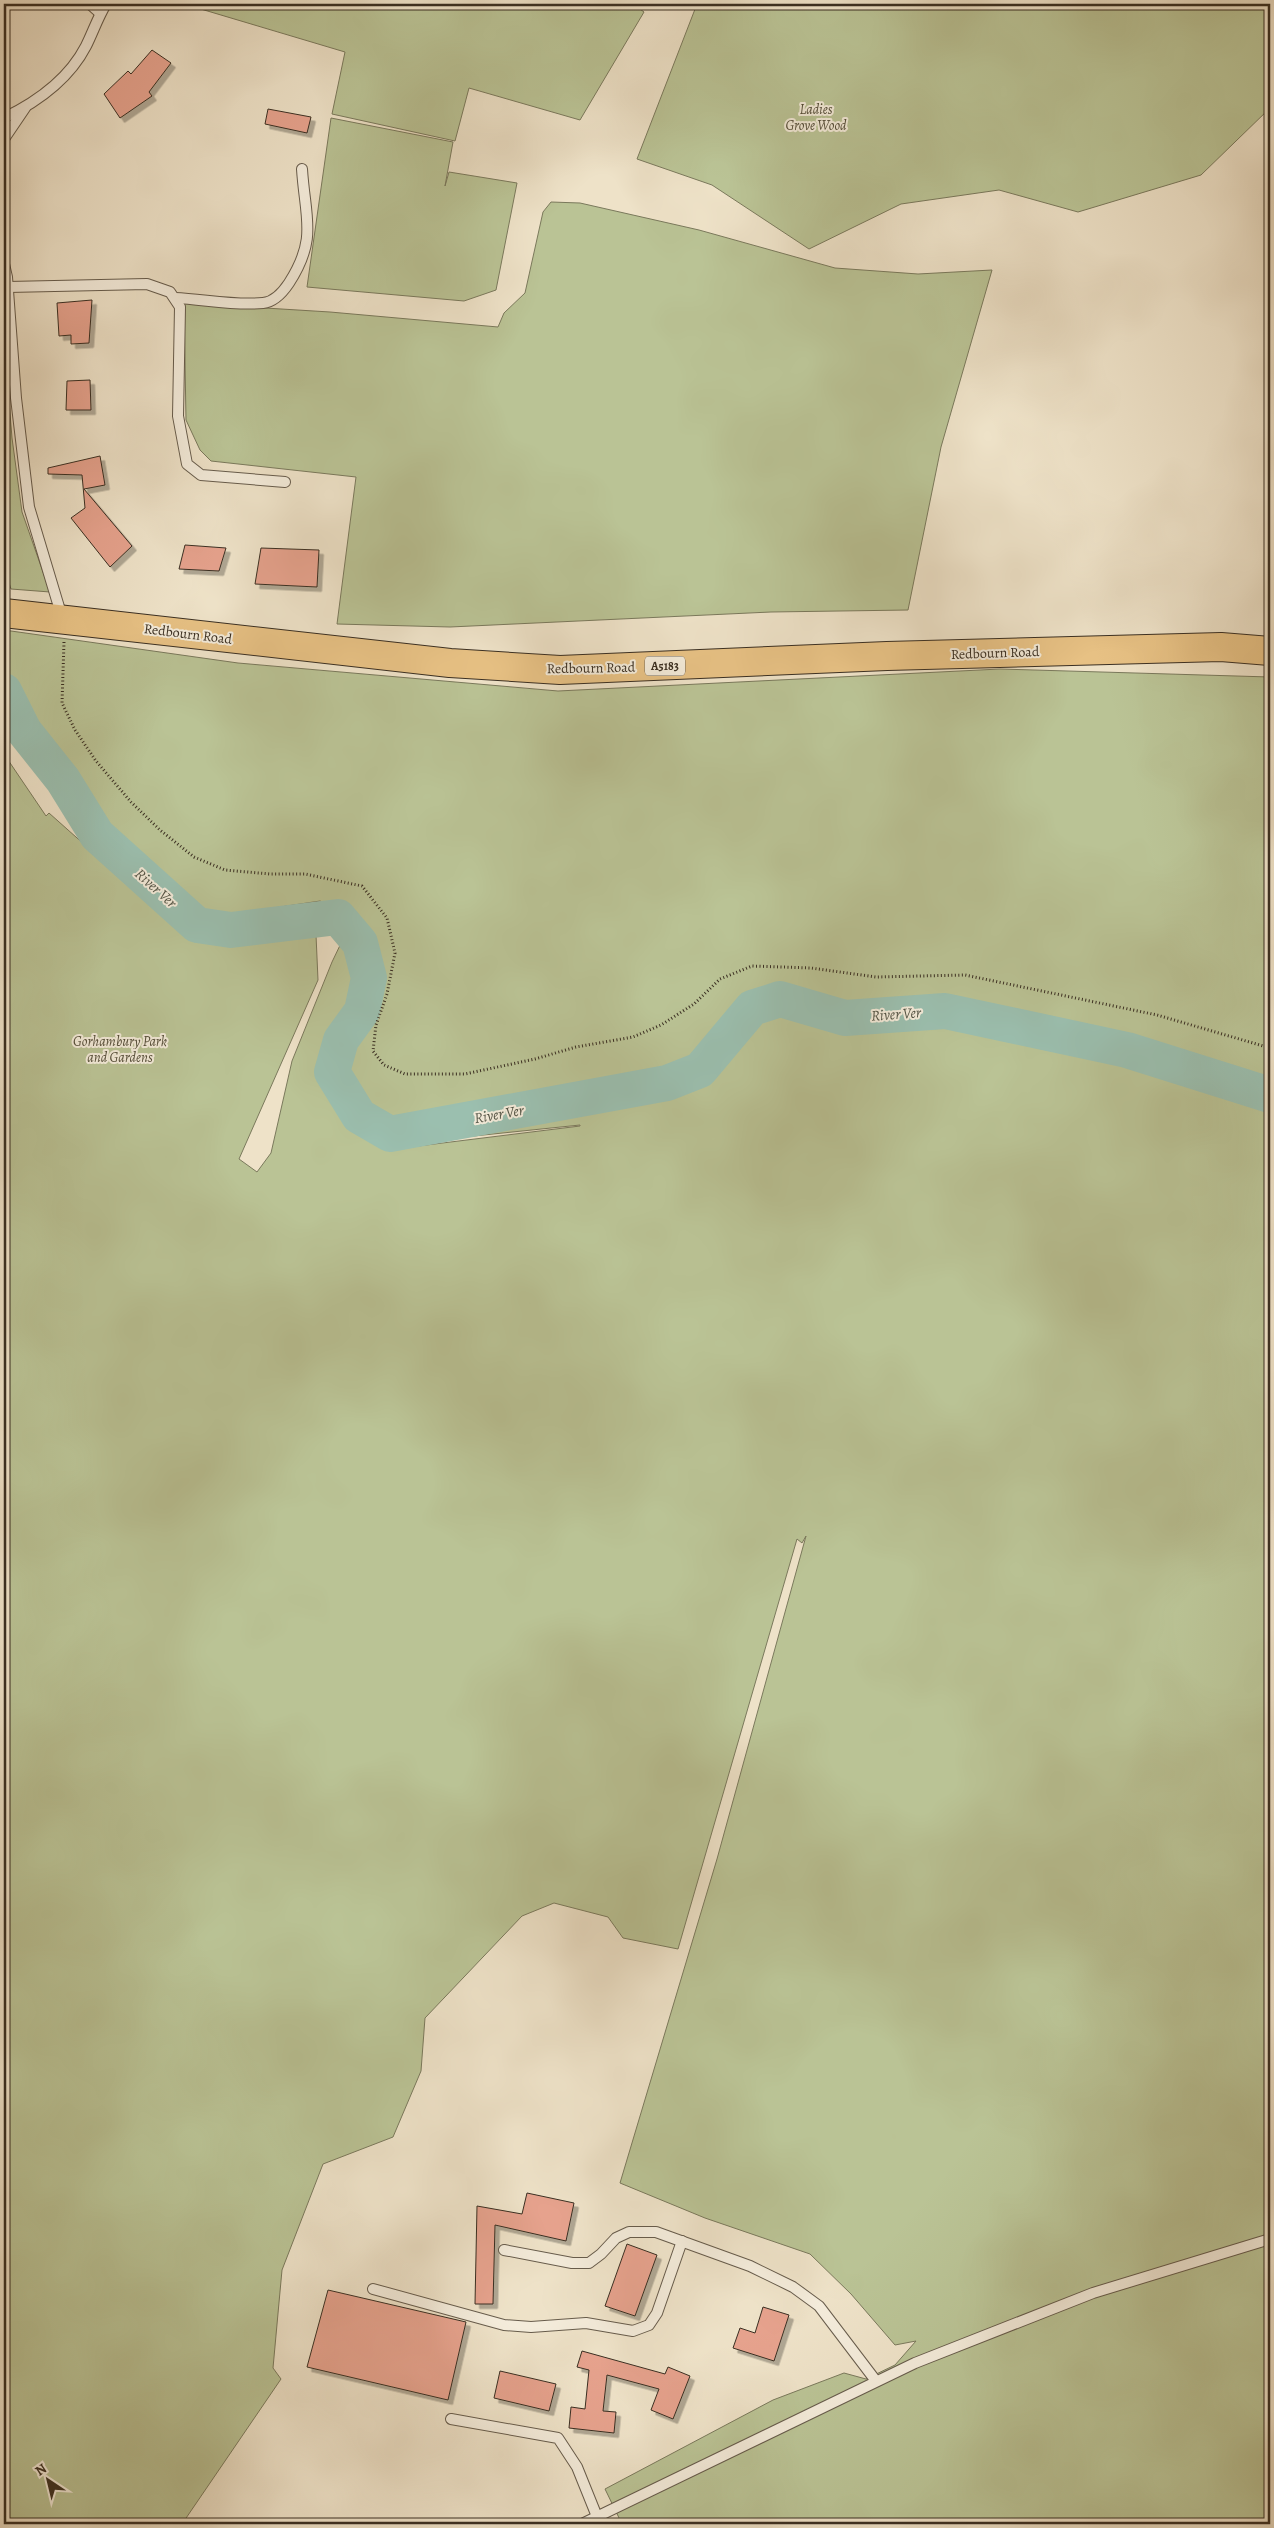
<svg xmlns="http://www.w3.org/2000/svg" width="1274" height="2528" font-family="Alegreya,serif">
  <defs>
    <filter id="shadow"><feDropShadow dx="4.5" dy="4.5" stdDeviation="0" flood-color="#0004"/></filter>
  </defs>
  <rect width="100%" height="100%" fill="#eee2c8"/>
  <filter id="stains"><feTurbulence type="fractalNoise" baseFrequency=".004" numOctaves="4"/><feColorMatrix values="0 0 0 0 .2 0 0 0 0 .09 0 0 0 0 .02 0 0 0 .5 -.17"/></filter>
  <radialGradient id="worn" r=".72"><stop offset=".6" stop-color="#630" stop-opacity="0"/><stop offset="1" stop-color="#630" stop-opacity=".3"/></radialGradient>
  <g fill="#bac395" stroke="#7a795c" fill-rule="evenodd">
    <polygon points="184,4 633,4 644,12 580,120 469,88 455,141 332,114 345,52"/>
    <polygon points="697,4 1270,4 1270,108 1201,175 1078,212 999,190 901,204 809,249 712,185 637,159"/>
    <polygon points="331,118 453,142 445,186 449,172 517,183 496,290 464,301 307,287"/>
    <polygon points="551,202 580,203 699,230 835,268 918,274 992,270 941,447 908,610 771,612 450,627 337,624 356,477 211,461 200,450 186,420 184,303 330,312 498,327 504,313 525,293 543,212"/>
    <polygon points="4,339 12,438 22,512 50,592 11,589 4,567"/>
    <path d="M4 630 238 663 558 691 1000 669 1270 677V2524H622L605 2489 773 2400 844 2373 866 2379 895 2365 916 2341 895 2345 851 2294 810 2254 705 2218 620 2183 717 1859 806 1536 802 1543 797 1539 678 1949 623 1938 608 1917 554 1903 522 1916 425 2018 421 2071 393 2137 323 2164 282 2270 273 2368 281 2379 182 2524H4V754L46 816 49 813 104 862 186 931 240 942 316 935 318 980 239 1159 257 1172 271 1153 292 1061 332 962 355 914 320 901 208 918 98 826 10 686ZM580 1126 394 1149 387 1145 580 1125Z"/>
  </g>
  <g fill="none" stroke-linecap="round" stroke-linejoin="round">
    <polyline stroke="#9bbfaf" stroke-width="36" points="4,691 24,731 63,780 97,835 197,925 231,930 338,917 360,943 369,978 362,1011 341,1040 332,1072 359,1116 390,1134 667,1083 700,1070 752,1008 780,999 845,1018 945,1011 1127,1050 1270,1095"/>
  </g>
  <g fill="#e6a28d" stroke="#3a2f22" filter="url(#shadow)">
    <polygon points="152,50 171,63 149,92 152,96 120,118 104,94 128,71 131,74"/>
    <polygon points="268,109 311,117 307,133 265,124"/>
    <polygon points="92,300 89,343 71,344 71,335 59,336 57,303"/>
    <polygon points="90,380 91,410 66,410 67,381"/>
    <polygon points="100,456 105,485 84,489 132,546 110,567 71,518 85,508 82,475 48,474 48,468"/>
    <polygon points="185,545 226,548 219,571 179,569"/>
    <polygon points="261,548 319,550 317,587 255,584"/>
    <polygon points="527,2193 574,2203 566,2241 495,2225 493,2304 475,2304 477,2206 522,2214"/>
    <polygon points="627,2244 657,2255 635,2316 605,2306"/>
    <polygon points="328,2290 466,2322 448,2400 307,2367"/>
    <polygon points="763,2307 789,2315 774,2361 733,2348 740,2328 755,2333"/>
    <polygon points="582,2351 665,2374 668,2367 690,2376 673,2419 651,2410 659,2389 607,2375 603,2411 616,2412 614,2433 569,2428 571,2407 585,2409 589,2370 577,2367"/>
    <polygon points="500,2371 556,2384 549,2411 494,2398"/>
  </g>
  <g fill="none" stroke-linecap="round" stroke-linejoin="round">
    <g stroke="#675c4c" stroke-width="12">
      <g id="service">
        <polyline points="90,4 100,13"/>
        <path d="M4 118C37 102 69 79 86 46 93 32 98 17 106 4"/>
        <polyline points="4,139 25,108"/>
        <polyline points="4,264 7,277 16,398 29,507 62,617"/>
        <polyline points="8,287 147,284 170,292 180,307 178,416 187,464 201,475 285,482"/>
        <path d="M175 298C203 299 234 306 263 303 274 302 283 292 289 283 318 238 305 218 302 169"/>
        <polyline points="504,2250 572,2263 589,2263 601,2254 616,2238 629,2232 656,2232 750,2266 793,2287 819,2306 876,2381"/>
        <polyline points="373,2289 504,2325 531,2327 586,2323 633,2331 649,2325 657,2313 682,2241"/>
        <polyline points="451,2419 558,2438 577,2467 600,2524"/>
        <polyline points="582,2524 915,2363 1093,2293 1270,2239"/>
      </g>
    </g>
    <g stroke="#3a2f22" stroke-width="30">
      <polyline id="primary" points="4,613 450,663 560,670 887,656 1221,647 1270,651"/>
    </g>
    <polyline stroke="#3a2f22" stroke-width="3" stroke-dasharray="1 2.5" stroke-linecap="butt" points="64,642 62,703 75,730 96,761 131,802 160,830 194,857 225,870 270,874 305,874 362,886 387,918 395,953 387,994 376,1025 373,1051 384,1065 405,1074 465,1074 535,1059 576,1047 633,1037 661,1025 694,1004 720,979 752,966 811,968 876,977 965,975 1157,1015 1270,1048"/>
    <use href="#service" stroke="#f4ecdb" stroke-width="10"/>
    <use href="#primary" stroke="#e7c184" stroke-width="28"/>
  </g>
  <g text-anchor="middle" dominant-baseline="central" stroke-width="4" stroke-linejoin="round" paint-order="stroke">
    <rect fill="#f4ecdb" stroke="#72685a" stroke-width="1" x="645" y="656.5" width="40" height="19" rx="4"/>
    <g font-size="12" font-weight="bold" fill="#3a2f22">
      <text x="665" y="666">A5183</text>
    </g>
    <g font-size="14" font-style="italic" fill="#544d39" stroke="#f4ecdb">
      <text x="816" y="109">Ladies<tspan x="816" dy="16">Grove Wood</tspan></text>
      <text x="120" y="1041">Gorhambury Park<tspan x="120" dy="16">and Gardens</tspan></text>
    </g>
    <g font-size="14" fill="#3a2f22" stroke="#f4ecdb">
      <text transform="translate(188 634) rotate(7)">Redbourn Road</text>
      <text transform="translate(995 653) rotate(-2)">Redbourn Road</text>
      <text transform="translate(591 668) rotate(-1)">Redbourn Road</text>
    </g>
    <g font-size="15" font-style="italic" fill="#525345" stroke="#f4ecdb">
      <text transform="translate(156 888) rotate(42)">River Ver</text>
      <text transform="translate(896 1014) rotate(-4)">River Ver</text>
      <text transform="translate(499 1114) rotate(-10)">River Ver</text>
    </g>
  </g>
  <rect width="1274" height="2528" fill="none" stroke="#eee2c8" stroke-width="20"/>
  <rect x="5" y="5" width="1264" height="2518" fill="none" stroke="#3a2f22" stroke-width="2.5"/>
  <rect x="10" y="10" width="1254" height="2508" fill="none" stroke="#3a2f22"/>
  <g transform="translate(48 2480) rotate(325)" stroke="#f4ecdb" stroke-width="4" paint-order="stroke">
  <path d="M0-4L9 19L0 12L-9 19Z" fill="#3a2f22"/>
  <text y="-8" font-size="14" font-weight="bold" text-anchor="middle" fill="#3a2f22">N</text>
  </g>
  <rect width="100%" height="100%" filter="url(#stains)"/>
  <rect width="100%" height="100%" fill="url(#worn)"/>
</svg>
